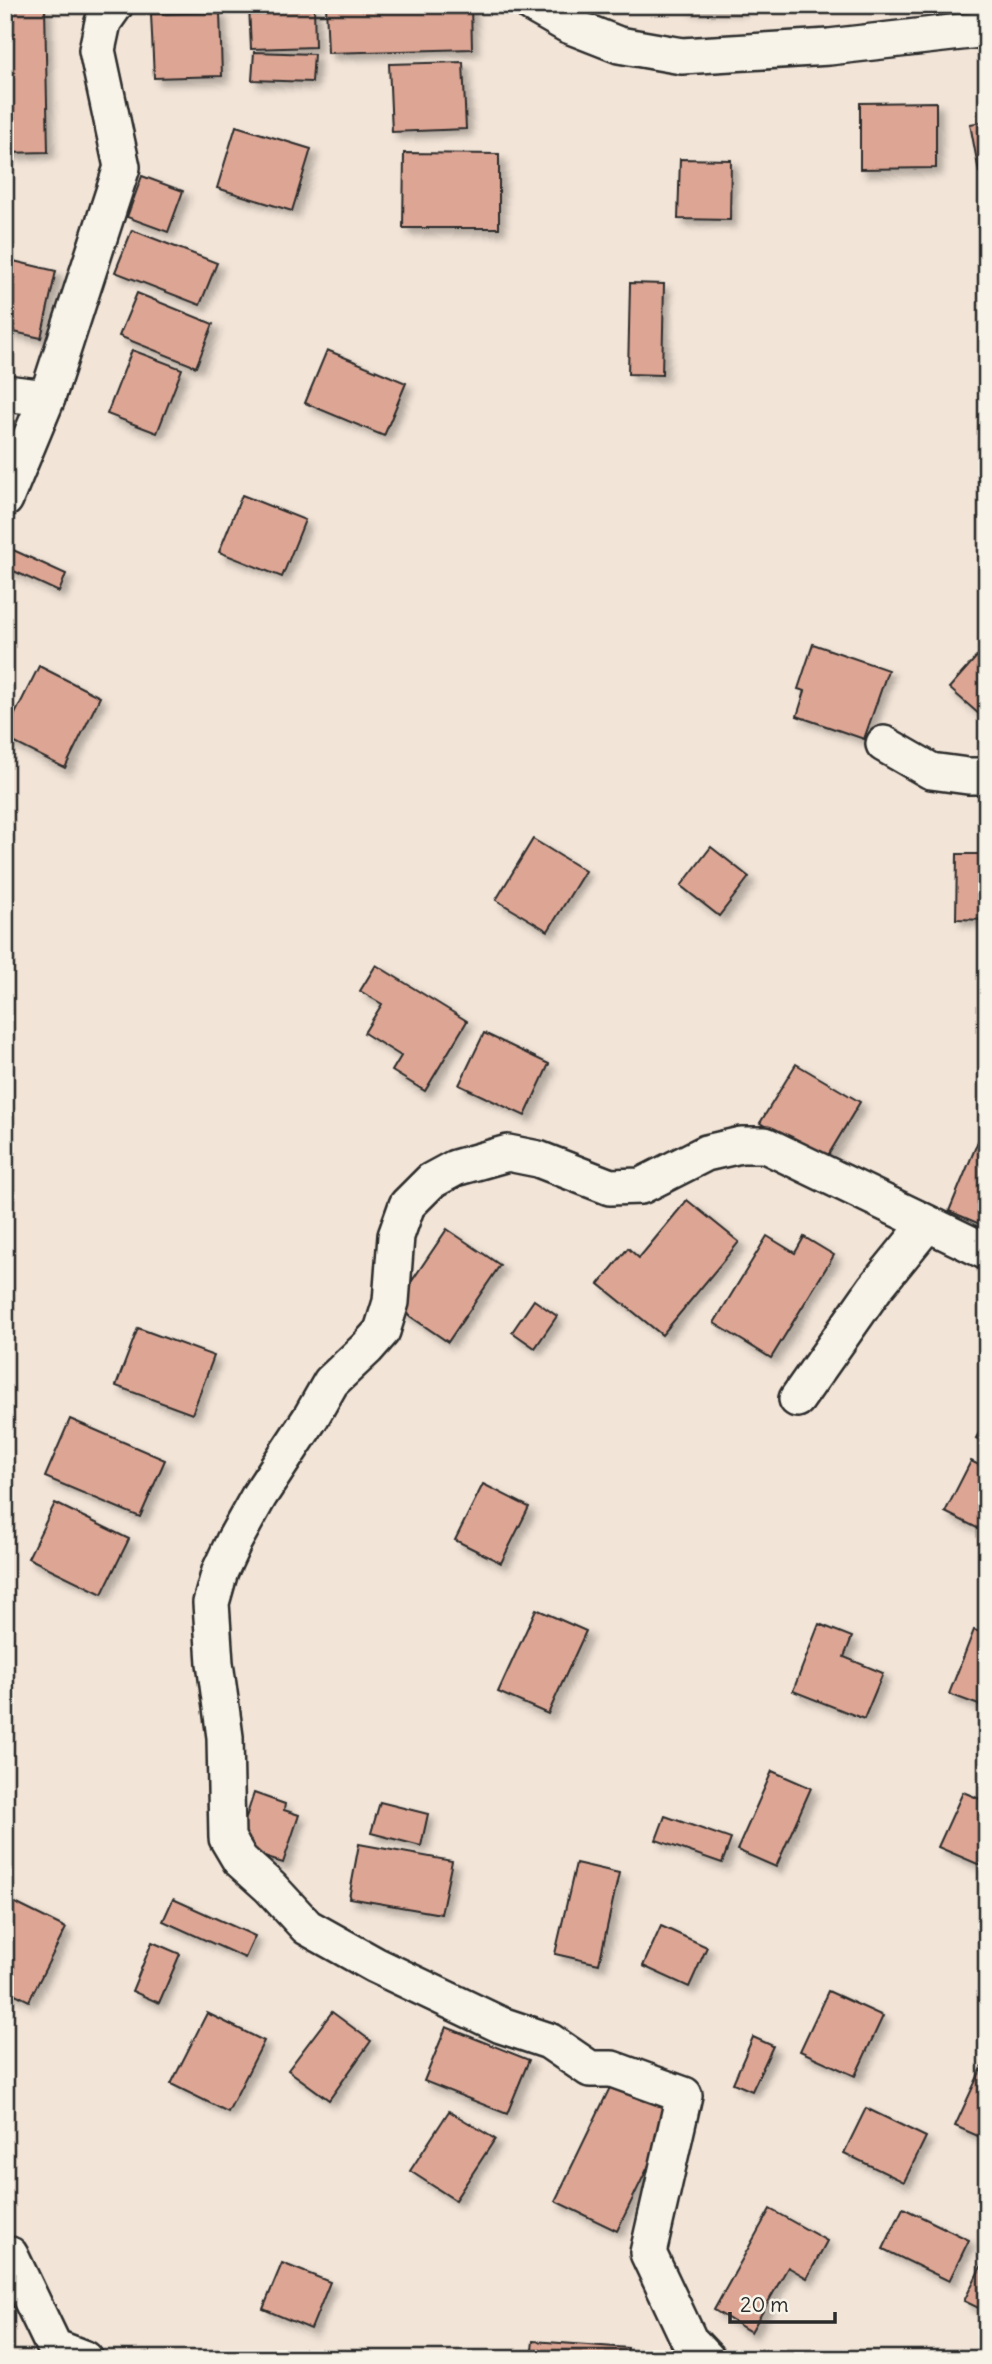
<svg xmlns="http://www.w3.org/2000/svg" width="992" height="2364" font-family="Delius,sans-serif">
  <defs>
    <filter id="shadow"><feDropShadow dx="6" dy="6" stdDeviation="3.5" flood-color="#0004"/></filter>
  </defs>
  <rect width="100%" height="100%" fill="#f2e4d7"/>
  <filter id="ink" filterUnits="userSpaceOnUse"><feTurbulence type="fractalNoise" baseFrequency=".0143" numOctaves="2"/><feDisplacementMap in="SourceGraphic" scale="14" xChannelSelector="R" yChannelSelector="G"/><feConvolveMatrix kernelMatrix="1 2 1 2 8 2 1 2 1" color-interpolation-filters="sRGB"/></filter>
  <g filter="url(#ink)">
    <g fill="#dda694" stroke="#2b2b2b" stroke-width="2" filter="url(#shadow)">
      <polygon points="314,5 315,47 251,49 249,6"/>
      <polygon points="326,5 471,5 472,49 328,53"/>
      <rect x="685" y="5" width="56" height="3"/>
      <polygon points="45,7 48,152 5,153 5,8"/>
      <polygon points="220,12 222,76 154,78 151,14"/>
      <polygon points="254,52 314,54 312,82 252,80"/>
      <polygon points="463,62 466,129 392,132 389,64"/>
      <polygon points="936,102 936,168 860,169 860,103"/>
      <polygon points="987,121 987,170 979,172 970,124"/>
      <polygon points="236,126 311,149 292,211 217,188"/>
      <polygon points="404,153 499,154 499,228 403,228"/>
      <polygon points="680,159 731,160 730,220 678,219"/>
      <polygon points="142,176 183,191 168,232 127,217"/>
      <polygon points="132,230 217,263 200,305 115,272"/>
      <polygon points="5,259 56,271 41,338 5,330"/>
      <polygon points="630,283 664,284 662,375 628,374"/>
      <polygon points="137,293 213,324 196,367 119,336"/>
      <polygon points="132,350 182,369 157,433 107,414"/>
      <polygon points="327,350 406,383 384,436 305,403"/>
      <polygon points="242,495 305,520 282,577 219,552"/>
      <polygon points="11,549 66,574 59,592 5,567 5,561"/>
      <polygon points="813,644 888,670 864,739 797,716 805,691 798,689"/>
      <polygon points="987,645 987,721 949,688"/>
      <polygon points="39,666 100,697 65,768 5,738 5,734"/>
      <polygon points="533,839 585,871 548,931 496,900"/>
      <polygon points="711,847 749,877 719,916 681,886"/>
      <polygon points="957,854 987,854 987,920 956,919"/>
      <polygon points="376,965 467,1021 425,1091 392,1071 401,1056 364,1033 382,1004 360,991"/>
      <polygon points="484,1033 549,1064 525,1116 459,1085"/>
      <polygon points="796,1064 860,1102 824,1162 760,1123"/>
      <polygon points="986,1122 987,1122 987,1227 949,1211"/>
      <polygon points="687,1200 739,1242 662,1335 599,1284 628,1248 639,1258"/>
      <polygon points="447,1229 500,1265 448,1342 395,1306"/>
      <polygon points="767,1236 795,1253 804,1237 834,1255 771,1358 714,1323"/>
      <polygon points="534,1300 557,1316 535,1348 512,1332"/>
      <polygon points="138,1328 214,1356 192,1414 116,1386"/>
      <polygon points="987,1418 987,1444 976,1438"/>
      <polygon points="70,1419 165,1460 140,1517 45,1477"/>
      <polygon points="971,1461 987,1469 987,1533 945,1512"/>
      <polygon points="483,1484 529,1507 501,1563 455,1540"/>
      <polygon points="55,1503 129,1539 102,1594 28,1558"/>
      <polygon points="536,1609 586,1631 548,1714 498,1692"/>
      <polygon points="819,1624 852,1637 844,1657 883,1673 864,1719 793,1691"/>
      <polygon points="974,1630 987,1634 987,1708 949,1694"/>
      <polygon points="772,1771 811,1788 776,1867 737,1850"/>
      <polygon points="963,1792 987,1802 987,1868 938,1847"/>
      <polygon points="254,1793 285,1804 284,1810 299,1815 283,1863 236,1848"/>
      <polygon points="380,1802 428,1814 421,1846 371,1833"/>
      <polygon points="665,1816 731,1839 722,1863 656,1840"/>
      <polygon points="359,1844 452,1861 441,1914 349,1898"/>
      <polygon points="576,1863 619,1873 599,1964 555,1954"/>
      <polygon points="983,1897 987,1897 987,1987 982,1987"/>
      <polygon points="5,1898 66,1928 29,2001 5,1989"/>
      <polygon points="173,1899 255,1936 245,1958 163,1921"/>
      <polygon points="661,1926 707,1947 689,1987 643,1966"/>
      <polygon points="152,1942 180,1954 159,2003 132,1991"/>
      <polygon points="828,1991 883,2016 855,2076 800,2051"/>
      <polygon points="332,2012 371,2041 329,2100 288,2070"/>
      <polygon points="207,2013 264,2041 228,2112 171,2084"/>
      <polygon points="446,2027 529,2060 507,2114 424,2081"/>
      <polygon points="753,2037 773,2046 752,2091 733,2083"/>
      <polygon points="983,2065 987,2067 987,2140 955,2126"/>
      <polygon points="614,2079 676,2109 617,2231 555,2201"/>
      <polygon points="866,2108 926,2137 904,2182 844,2153"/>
      <polygon points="449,2111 495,2139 455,2200 410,2171"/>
      <polygon points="903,2208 969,2240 949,2281 883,2249"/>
      <polygon points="770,2209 827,2241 807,2278 788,2267 751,2332 714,2310"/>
      <polygon points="987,2254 987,2312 964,2301"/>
      <polygon points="282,2263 330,2282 311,2329 263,2309"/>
      <polygon points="533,2341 628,2348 627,2359 531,2359"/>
    </g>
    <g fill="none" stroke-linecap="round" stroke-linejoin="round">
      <g stroke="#2b2b2b" stroke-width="40">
        <g id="minor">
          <polyline points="533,5 568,25 619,45 682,56 829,47 987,29"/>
          <polyline points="5,393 47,398"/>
          <polyline points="5,499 47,398 122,167 97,50 103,22 115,5"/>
          <polyline points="884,744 931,771 968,776 987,776"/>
          <polyline points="797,1399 875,1288 927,1224"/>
          <polyline points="5,2255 10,2255 54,2347 85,2359"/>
          <polyline points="707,2359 689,2340 648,2253 684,2095 612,2069 590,2069 549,2041 501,2025 375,1965 307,1927 270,1887 240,1860 227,1838 225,1737 215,1663 211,1603 220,1571 234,1541 259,1496 311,1417 331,1382 367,1348 382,1331 391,1302 396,1236 407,1205 431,1181 455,1168 508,1153 538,1159 610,1187 641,1186 706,1153 741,1145 765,1145 987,1252"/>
        </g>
      </g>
      <use href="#minor" stroke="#f7f3e8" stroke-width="35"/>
    </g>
  </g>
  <rect width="992" height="2364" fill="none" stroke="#f7f3e8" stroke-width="28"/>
  <rect x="14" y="14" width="964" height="2336" fill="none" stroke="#2b2b2b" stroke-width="2.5" filter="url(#ink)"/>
  <path d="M730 2312v10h105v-10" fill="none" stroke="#2b2b2b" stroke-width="3.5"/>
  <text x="740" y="2312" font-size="21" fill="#2b2b2b" stroke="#f7f3e8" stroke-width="5" paint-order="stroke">20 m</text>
</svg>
